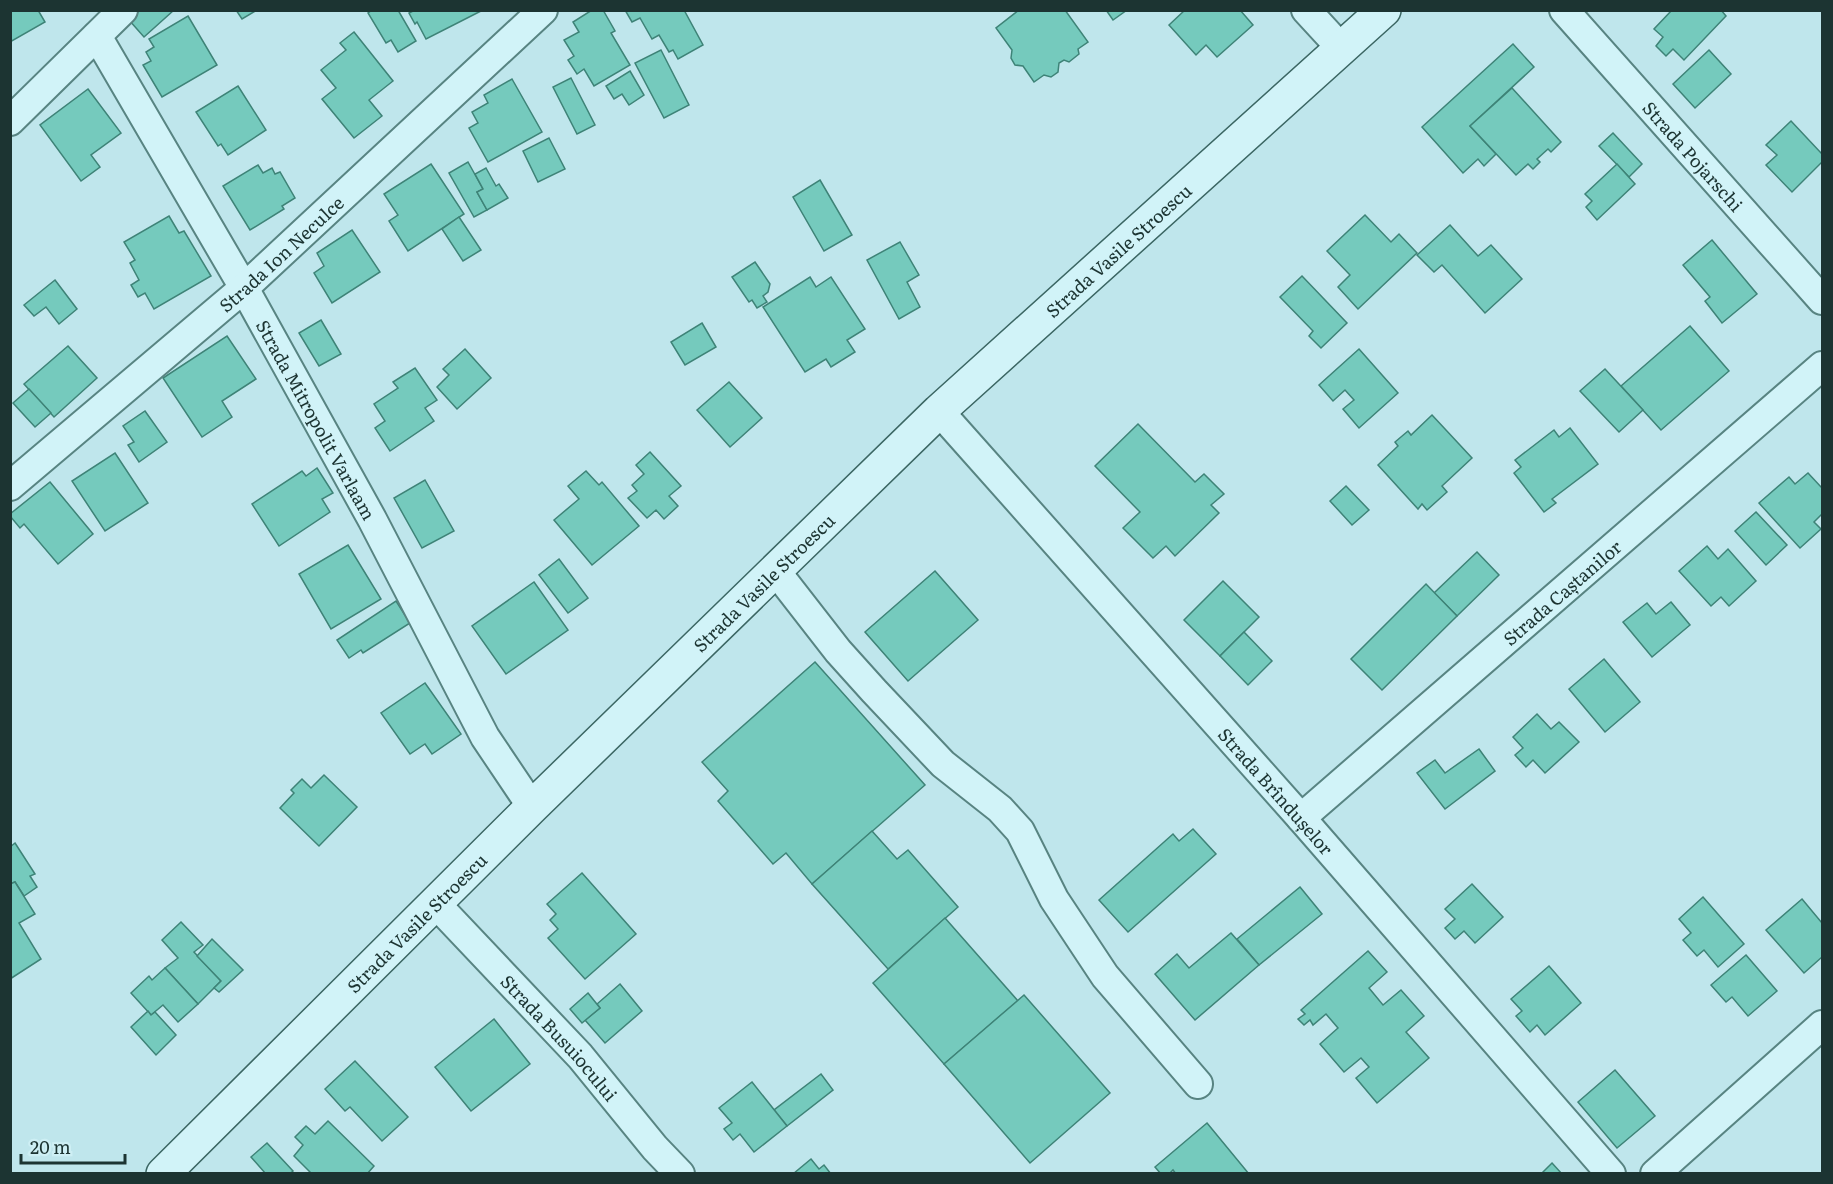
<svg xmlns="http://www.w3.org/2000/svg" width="1833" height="1184" font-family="Literata,serif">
  <rect width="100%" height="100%" fill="#bfe6ec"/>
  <g fill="#75cabd" stroke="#3e8377" stroke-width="1.5">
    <polygon points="10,10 38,10 45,22 10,42"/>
    <polygon points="140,10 174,10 144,37 129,20"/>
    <polygon points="236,10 257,10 242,19"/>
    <polygon points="372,10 398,10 416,41 398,52 391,40 386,43 368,13"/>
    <polygon points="415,10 480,10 481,11 426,39 417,22 415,24 409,13"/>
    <polygon points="592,10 603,10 615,31 611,33 630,65 594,86 584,69 577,74 568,60 574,56 564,40 579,32 573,22"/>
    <polygon points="625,10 684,10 703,45 678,59 673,50 669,52 659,35 652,39 640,18 632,22"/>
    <polygon points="1019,10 1065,10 1088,42 1078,49 1079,54 1069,62 1064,60 1059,63 1058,72 1051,77 1044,75 1034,82 1023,66 1015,65 1011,58 1012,50 996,28"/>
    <polygon points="1106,10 1127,10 1113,20"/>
    <polygon points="1185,10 1240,10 1253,25 1217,57 1206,45 1196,55 1169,25"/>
    <polygon points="1672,10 1721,10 1726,16 1684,60 1673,49 1666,56 1656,46 1663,37 1654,29"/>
    <polygon points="188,16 217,65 162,97 143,65 151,61 146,52 154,47 149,39"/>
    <polygon points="354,32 393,81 369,100 382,116 354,138 322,99 336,88 321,70 346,50 340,43"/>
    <polygon points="1513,44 1534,67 1470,126 1496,154 1484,166 1478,159 1463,173 1422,127"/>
    <polygon points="661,50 689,105 664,118 635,63"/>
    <polygon points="1709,50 1731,74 1695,108 1673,84"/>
    <polygon points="630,71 644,95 629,105 622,94 614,99 606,86"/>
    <polygon points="571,78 595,125 577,134 553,87"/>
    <polygon points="512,79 542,132 488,162 469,128 478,123 472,112 488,103 484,95"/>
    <polygon points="238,86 266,130 228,155 221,144 218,146 196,112"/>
    <polygon points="1512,88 1561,142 1551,152 1548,149 1537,159 1540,162 1533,169 1528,164 1516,175 1470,126"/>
    <polygon points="88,89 121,133 91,155 100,167 81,181 40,125"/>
    <polygon points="1791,121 1822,154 1822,162 1792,192 1766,165 1777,155 1766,145"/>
    <polygon points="1613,133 1642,164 1629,177 1599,146"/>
    <polygon points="549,138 565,169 538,182 523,151"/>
    <polygon points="468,162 483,189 477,192 487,210 474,217 449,173"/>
    <polygon points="431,164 464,214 408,251 389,221 398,215 384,194"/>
    <polygon points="1617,164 1635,184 1597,220 1586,207 1592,201 1585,194"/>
    <polygon points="258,165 263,173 272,168 275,174 280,172 295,198 282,206 284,209 250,230 223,186"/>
    <polygon points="486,168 496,186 499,184 508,198 487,210 477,192 483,189 475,174"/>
    <polygon points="820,180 852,235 824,251 793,197"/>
    <polygon points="1365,215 1391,242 1399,234 1417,253 1358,309 1338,287 1350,275 1327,251"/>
    <polygon points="169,216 179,233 184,231 211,276 154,309 145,293 138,297 131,285 139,280 130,263 135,260 124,242"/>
    <polygon points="459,217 481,250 463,261 442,229"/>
    <polygon points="1450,225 1478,256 1491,245 1522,279 1485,313 1442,265 1434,272 1417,255"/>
    <polygon points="352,230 380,272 332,303 314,273 324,266 317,253"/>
    <polygon points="1712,240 1757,294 1722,323 1705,301 1710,297 1683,265"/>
    <polygon points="900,242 919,275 907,282 920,307 899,319 867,260"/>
    <polygon points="755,262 770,284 768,292 763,296 767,302 757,308 752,300 749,302 732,277"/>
    <polygon points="1302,276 1347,323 1321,348 1309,336 1313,331 1280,297"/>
    <polygon points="810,277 816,287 831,277 865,329 847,340 855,352 831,367 826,359 805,372 763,307"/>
    <polygon points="55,280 77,309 59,324 46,307 34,316 24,305"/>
    <polygon points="321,320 341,354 319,366 299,333"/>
    <polygon points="702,323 716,347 685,365 671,342"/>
    <polygon points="1690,326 1729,371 1661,430 1621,386"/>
    <polygon points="227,336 256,379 222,401 232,417 202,437 163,378"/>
    <polygon points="68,346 97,378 54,417 24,384"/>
    <polygon points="465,349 491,378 457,409 437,387 449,375 443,369"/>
    <polygon points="1359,349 1398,393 1359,428 1343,409 1354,400 1345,390 1333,401 1319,385"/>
    <polygon points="415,368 437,400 425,408 434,421 390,451 375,428 385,421 374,404 398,388 393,382"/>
    <polygon points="1605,369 1643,410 1619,432 1580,391"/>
    <polygon points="729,382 762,418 730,447 697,410"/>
    <polygon points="29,389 51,413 35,427 13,403"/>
    <polygon points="145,411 167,442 139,462 128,445 134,442 123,426"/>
    <polygon points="1432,415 1472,458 1442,486 1447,492 1427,510 1422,504 1418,509 1378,465 1398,446 1395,442 1408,431 1411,435"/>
    <polygon points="1138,424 1195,482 1204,474 1224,494 1211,505 1219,513 1175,556 1166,546 1153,558 1123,528 1140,512 1095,466"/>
    <polygon points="1570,428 1598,464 1552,499 1556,503 1544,512 1514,473 1521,467 1515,460 1554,430 1559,437"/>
    <polygon points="650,452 681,486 669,496 678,506 664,519 656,510 647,518 628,498 637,491 632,485 644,474 636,465"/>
    <polygon points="115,453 148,503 105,531 72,481"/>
    <polygon points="317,468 333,493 322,499 330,512 279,546 252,504 302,471 306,476"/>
    <polygon points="586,471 599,485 602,482 639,526 592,565 554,520 579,499 568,486"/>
    <polygon points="1808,473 1822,488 1822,514 1814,522 1821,529 1800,548 1759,503 1789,477 1795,484"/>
    <polygon points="425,480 454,531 422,548 394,498"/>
    <polygon points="50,482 93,534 58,564 24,524 20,528 10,516 10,514"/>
    <polygon points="1346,486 1369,510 1352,525 1330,501"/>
    <polygon points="1756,512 1787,545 1766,565 1735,531"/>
    <polygon points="348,545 381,599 331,629 299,574"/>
    <polygon points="1707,546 1718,559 1728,549 1756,581 1729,606 1721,597 1711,606 1679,571"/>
    <polygon points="1477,552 1499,575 1457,616 1434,593"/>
    <polygon points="559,559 588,598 568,613 539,575"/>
    <polygon points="935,571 978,620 908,681 865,632"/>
    <polygon points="1223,581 1259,617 1220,656 1184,620"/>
    <polygon points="534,582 568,630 506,674 472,626"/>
    <polygon points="1426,584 1457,616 1382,690 1351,659"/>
    <polygon points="396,601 410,623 363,653 361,650 349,658 337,640"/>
    <polygon points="1671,602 1690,625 1652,657 1623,622 1647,603 1656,614"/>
    <polygon points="1244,632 1272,661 1248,685 1220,656"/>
    <polygon points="1604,659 1640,702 1605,732 1569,689"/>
    <polygon points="815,662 925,785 812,884 786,853 773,864 718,801 728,791 702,762"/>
    <polygon points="425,683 461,734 432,754 425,744 410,754 381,713"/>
    <polygon points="1537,714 1551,729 1559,722 1579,742 1545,773 1533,760 1526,767 1515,755 1523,748 1513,737"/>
    <polygon points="1479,749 1495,771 1445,809 1417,773 1435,760 1445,773"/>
    <polygon points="324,775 357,807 319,846 280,808 294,793 291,790 302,779 311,788"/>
    <polygon points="1193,829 1216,854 1128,932 1099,900 1173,834 1179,841"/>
    <polygon points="872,831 897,859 908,850 958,907 888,969 812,884"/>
    <polygon points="15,843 35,874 30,876 37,887 24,896 15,882 10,884 10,847"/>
    <polygon points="582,873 636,934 585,979 548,938 558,929 550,920 556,914 547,904"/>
    <polygon points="15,882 35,914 19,923 41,959 10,979 10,884"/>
    <polygon points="1472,884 1503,917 1475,943 1464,931 1455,939 1445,928 1455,919 1445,909"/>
    <polygon points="1300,887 1322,914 1259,965 1237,939"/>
    <polygon points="1703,897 1744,944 1718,967 1704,950 1697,956 1683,940 1691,933 1679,919"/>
    <polygon points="1802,899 1822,923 1822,957 1804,973 1766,930"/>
    <polygon points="945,918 1018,1001 944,1064 873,983"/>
    <polygon points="181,922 203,945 194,952 221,981 198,1004 165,968 178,958 162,940"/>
    <polygon points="1231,933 1259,965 1195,1020 1155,974 1177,954 1189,968"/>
    <polygon points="212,939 243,970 219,992 214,988 221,981 197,956"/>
    <polygon points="1368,951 1387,972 1369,988 1383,1005 1401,990 1424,1016 1406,1032 1429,1058 1377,1103 1356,1078 1369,1067 1361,1058 1344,1072 1320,1044 1338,1028 1326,1014 1313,1025 1310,1020 1304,1025 1298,1019 1305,1014 1301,1010"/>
    <polygon points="1746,955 1777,991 1748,1016 1732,997 1726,1002 1711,985"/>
    <polygon points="1549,966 1581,1003 1545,1035 1537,1025 1530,1032 1516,1016 1522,1011 1511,999"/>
    <polygon points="165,968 198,1004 178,1022 163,1005 151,1015 131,993 149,976 152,980"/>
    <polygon points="620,984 642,1011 605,1043 585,1020 600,1008 597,1004"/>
    <polygon points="588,993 600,1008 582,1023 570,1009"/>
    <polygon points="1024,995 1110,1093 1030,1163 944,1064"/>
    <polygon points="148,1011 151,1015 155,1012 176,1035 156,1055 131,1027"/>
    <polygon points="494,1019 530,1064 471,1111 435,1067"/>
    <polygon points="355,1061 408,1117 382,1141 350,1107 345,1111 325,1089"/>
    <polygon points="1615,1070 1655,1116 1617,1148 1578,1102"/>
    <polygon points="821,1074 833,1090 787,1126 774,1110"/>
    <polygon points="752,1082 787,1126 754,1152 740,1134 733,1140 724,1129 732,1123 719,1108"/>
    <polygon points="328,1121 374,1166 367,1174 312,1174 294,1156 303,1145 295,1137 306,1126 315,1134"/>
    <polygon points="1207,1123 1249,1174 1176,1174 1173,1170 1169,1174 1161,1174 1155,1167"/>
    <polygon points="267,1143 293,1171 290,1174 266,1174 251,1157"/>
    <polygon points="811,1159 819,1169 824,1165 831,1174 793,1174"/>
    <polygon points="1552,1163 1562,1174 1541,1174"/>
  </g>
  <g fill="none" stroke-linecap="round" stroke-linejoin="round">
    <g stroke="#588482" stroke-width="32">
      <g id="street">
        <polyline points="1306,10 1341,48"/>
        <path id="s1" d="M1564 10 1822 300"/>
        <path id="s2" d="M97 36 244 288 372 519 485 737 532 807"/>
        <polyline points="10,121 123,10"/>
        <path id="s3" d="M939 411 1301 818 1611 1174"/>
        <path id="s4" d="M10 486 244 288 543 10"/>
        <polyline points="775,570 838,651 874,691 943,764 1000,809 1020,831 1054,899 1105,976 1198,1084"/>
        <path id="s5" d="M1301 818 1822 366"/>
        <path id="s6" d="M436 904 580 1056 655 1148 680 1174"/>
        <polyline points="1655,1174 1822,1025"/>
      </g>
    </g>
    <g stroke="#3b6663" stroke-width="36">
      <g id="secondary">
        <path id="s7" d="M163 1174 532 807 939 411 1384 10"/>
      </g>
    </g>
    <use href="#street" stroke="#d1f3f8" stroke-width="28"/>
    <use href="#secondary" stroke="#d1f3f8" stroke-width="33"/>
  </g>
  <g text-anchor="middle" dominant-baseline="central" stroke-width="6" stroke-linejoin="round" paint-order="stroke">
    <g font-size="18" fill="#1c3432" stroke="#ceeff4">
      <text stroke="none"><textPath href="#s1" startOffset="195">Strada Pojarschi</textPath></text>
      <text stroke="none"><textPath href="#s7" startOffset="1329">Strada Vasile Stroescu</textPath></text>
      <text stroke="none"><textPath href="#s4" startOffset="357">Strada Ion Neculce</textPath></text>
      <text stroke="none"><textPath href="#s2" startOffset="442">Strada Mitropolit Varlaam</textPath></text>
      <text stroke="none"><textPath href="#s7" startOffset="843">Strada Vasile Stroescu</textPath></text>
      <text stroke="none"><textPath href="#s5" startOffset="345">Strada Caștanilor</textPath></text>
      <text stroke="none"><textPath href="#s3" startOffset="508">Strada Brîndușelor</textPath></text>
      <text stroke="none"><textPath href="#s7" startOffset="357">Strada Vasile Stroescu</textPath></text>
      <text stroke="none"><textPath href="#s6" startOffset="182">Strada Busuiocului</textPath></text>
    </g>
  </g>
  <rect width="1833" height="1184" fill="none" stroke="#1c3432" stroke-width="24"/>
  <path d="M21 1154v9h104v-9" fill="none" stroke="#1c3432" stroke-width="3"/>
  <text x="30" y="1154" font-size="18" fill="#1c3432" stroke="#ceeff4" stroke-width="4.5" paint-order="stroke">20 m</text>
</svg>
